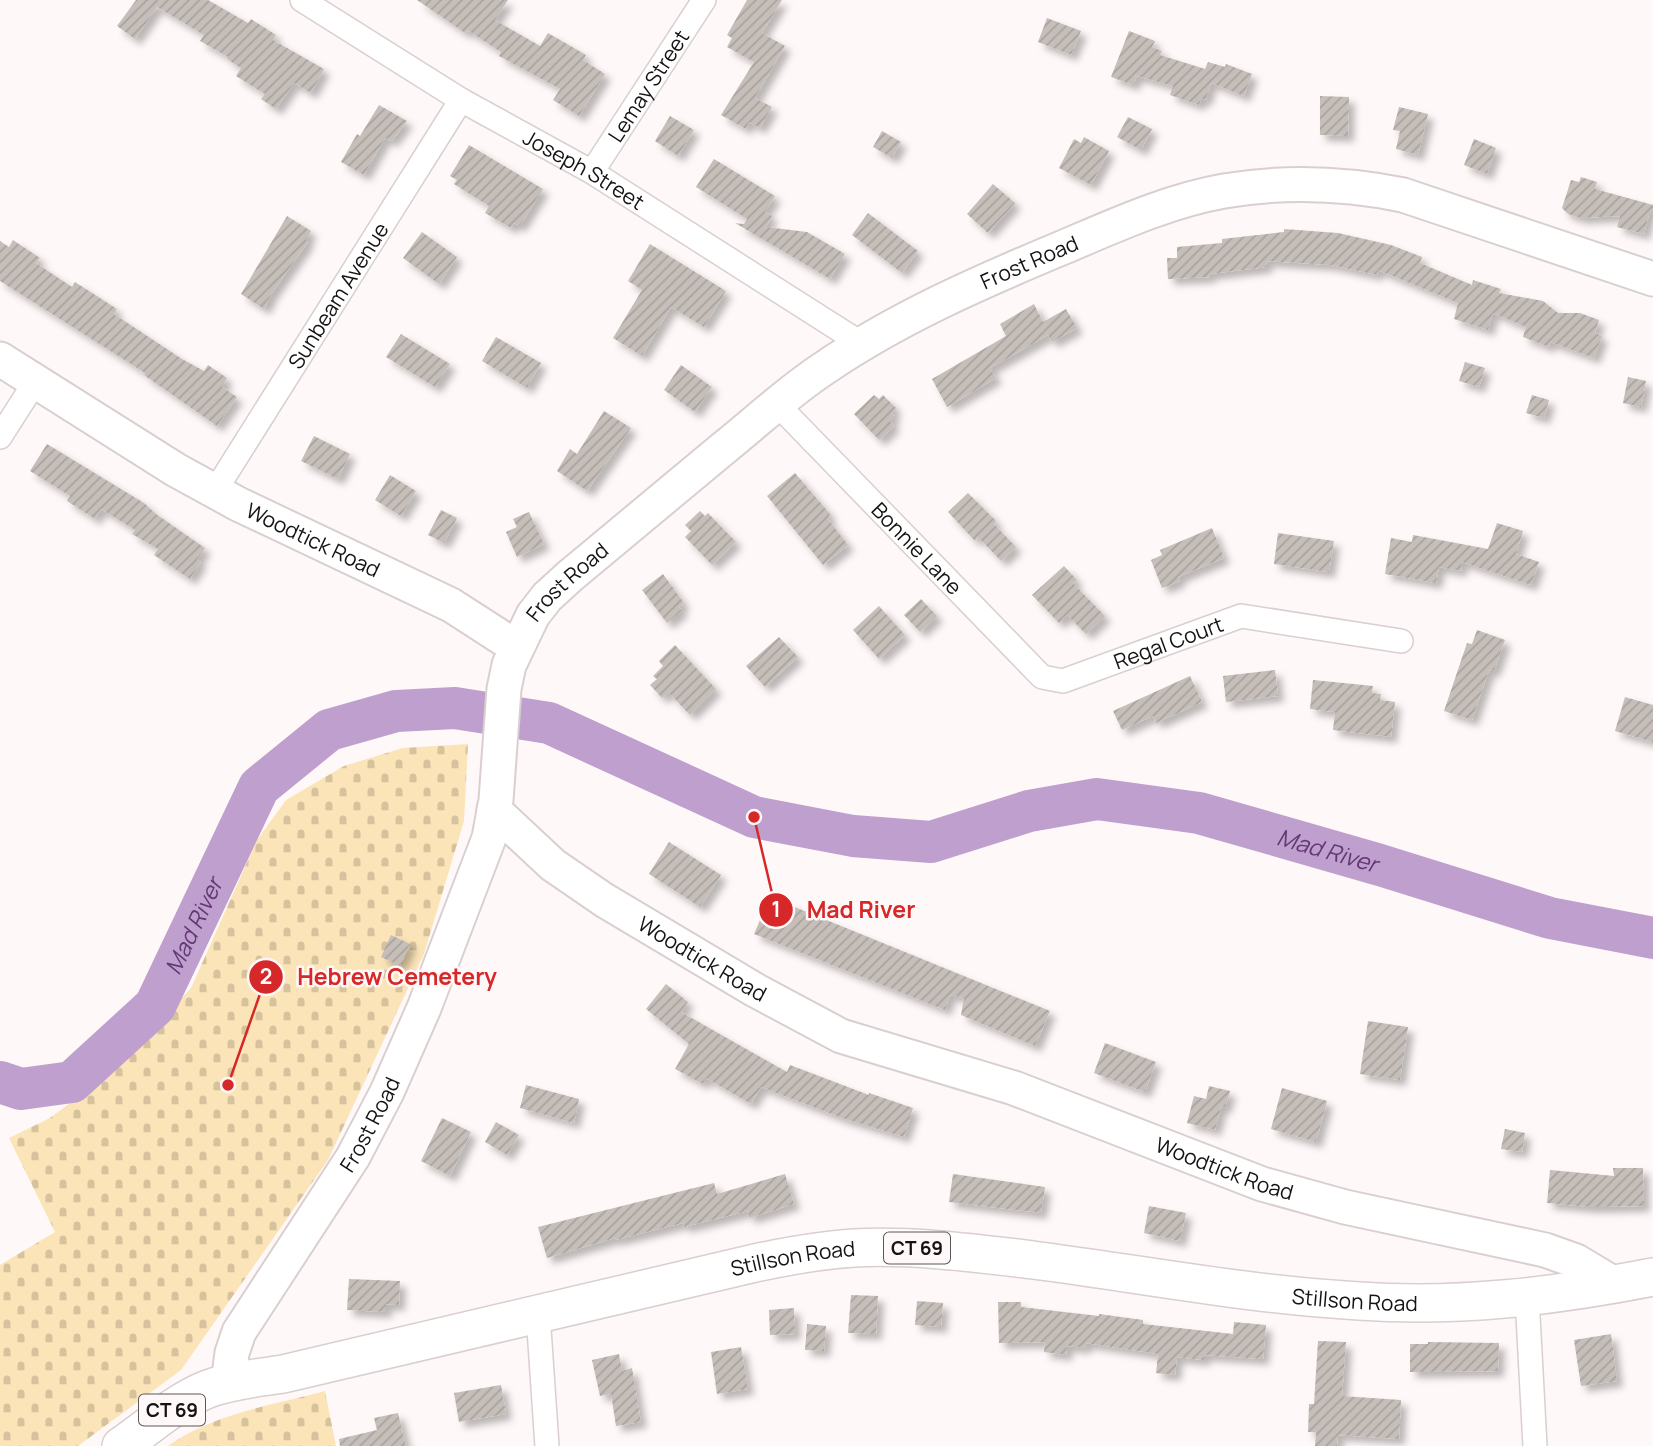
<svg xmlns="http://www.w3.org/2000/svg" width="1653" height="1446" font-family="Manrope,sans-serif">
  <defs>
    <pattern id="cemetery-stones" width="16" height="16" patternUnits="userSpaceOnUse" patternTransform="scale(1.75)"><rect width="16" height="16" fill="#fbe4b8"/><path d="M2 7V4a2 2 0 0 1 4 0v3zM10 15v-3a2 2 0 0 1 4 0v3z" fill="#d6c39d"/></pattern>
    <pattern id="building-hatch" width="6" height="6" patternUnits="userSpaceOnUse" patternTransform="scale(1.75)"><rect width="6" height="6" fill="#c6beb9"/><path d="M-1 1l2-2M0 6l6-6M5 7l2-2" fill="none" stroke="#a9a29e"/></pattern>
    <filter id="shadow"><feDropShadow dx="6" dy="6" stdDeviation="3.5" flood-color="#0004"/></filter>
  </defs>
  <rect width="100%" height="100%" fill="#fff8f8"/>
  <g fill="url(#cemetery-stones)">
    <polygon points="468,744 464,821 424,954 328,1160 181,1370 78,1446 0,1446 0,1265 55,1232 9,1138 50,1118 109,1074 191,988 257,840 286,800 344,766 403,748"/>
    <path d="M325 1391 336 1446H168C212 1414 273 1405 325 1391Z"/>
  </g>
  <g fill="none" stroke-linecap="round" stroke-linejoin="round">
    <path stroke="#bf9fce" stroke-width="42" id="s1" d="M0 1082 21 1089 72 1082 155 1006 259 787 329 730 396 711 455 708 549 723 754 817 853 836 931 842 1029 811 1097 799 1199 813 1380 865 1550 918 1653 938"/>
  </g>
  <g fill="url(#building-hatch)" filter="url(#shadow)">
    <polygon points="136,0 208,0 248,23 251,19 276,35 273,40 324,69 311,93 294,83 276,109 261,99 265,94 236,76 241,68 227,59 228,57 200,41 204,35 157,7 135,39 117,26"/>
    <polygon points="417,0 508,0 495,20 540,46 548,33 586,55 583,60 605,74 579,116 553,100 560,89 499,56 501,52 467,30 465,33"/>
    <polygon points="747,0 782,0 762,33 785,46 755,98 772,107 760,128 749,122 746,129 721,115 754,62 727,47 732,38 727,35"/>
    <polygon points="1047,18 1081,31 1071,55 1038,42"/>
    <polygon points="1129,31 1155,41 1152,47 1162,51 1160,55 1205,69 1208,62 1225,67 1226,64 1252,74 1244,96 1211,83 1206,100 1201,99 1199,105 1170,95 1173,86 1137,76 1133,85 1111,77"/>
    <polygon points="1320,96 1349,97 1348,136 1320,135"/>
    <polygon points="379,105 407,121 392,141 385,138 364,175 341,162 357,134 360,136"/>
    <polygon points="1399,107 1428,114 1418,155 1396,149 1400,131 1393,130"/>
    <polygon points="670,116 694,130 678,156 655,141"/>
    <polygon points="1128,117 1152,129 1141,150 1117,137"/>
    <polygon points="882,131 901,142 892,158 873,147"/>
    <polygon points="1084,137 1109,151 1091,185 1059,168 1074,139 1081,143"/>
    <polygon points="1474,139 1496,148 1487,174 1464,165"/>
    <polygon points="469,145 543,189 520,226 514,223 511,228 485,213 489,206 454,184 457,180 450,176"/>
    <polygon points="714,159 775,196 765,212 772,216 766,227 807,232 845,254 830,279 735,223 744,224 747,219 696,187"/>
    <polygon points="1581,177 1597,182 1595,189 1653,205 1653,214 1649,214 1644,234 1617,227 1620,216 1581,218 1568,214 1562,208 1571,180 1579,182"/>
    <polygon points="993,184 1015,203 988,233 967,214"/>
    <polygon points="868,213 918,251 902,273 852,235"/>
    <polygon points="287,216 311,231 306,240 308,242 272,293 264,309 241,294"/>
    <polygon points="1284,229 1338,233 1391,245 1422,257 1420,263 1472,285 1473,280 1501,289 1499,293 1543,301 1558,313 1580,313 1599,320 1595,333 1602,336 1594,358 1550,342 1549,347 1523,337 1526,327 1493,313 1488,330 1454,319 1458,303 1378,270 1377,275 1331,265 1266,261 1267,267 1209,274 1210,277 1168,279 1167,258 1177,258 1177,247 1222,243 1222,239 1284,232"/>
    <polygon points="422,232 457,257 439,284 403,258"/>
    <polygon points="13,240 40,258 36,263 72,287 75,282 117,309 114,314 182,359 204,371 208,365 227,378 222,387 237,397 217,426 144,375 145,373 0,281 0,241 9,247"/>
    <polygon points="650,244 726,291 704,327 671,307 642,356 613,338 642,290 628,281"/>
    <polygon points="1034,304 1043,322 1066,309 1077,328 1052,342 1048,335 990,368 996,378 947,407 932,379 1006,336 1000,324"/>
    <polygon points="401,334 450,364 435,387 386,357"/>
    <polygon points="496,337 541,363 527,388 482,361"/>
    <polygon points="1465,362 1485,368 1479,387 1459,381"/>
    <polygon points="681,365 712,387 695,412 664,390"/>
    <polygon points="1628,377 1646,381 1641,407 1623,403"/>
    <polygon points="874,395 879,399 883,395 896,408 891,413 895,416 890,421 894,426 879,440 854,414"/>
    <polygon points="1532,395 1549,400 1544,418 1526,413"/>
    <polygon points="604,411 631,428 587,491 557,471 570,449 577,454"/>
    <polygon points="314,436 350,454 338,479 301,461"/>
    <polygon points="47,444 144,503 156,514 205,548 197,560 201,562 190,579 154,555 158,549 132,534 135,530 101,509 95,519 67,501 70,496 30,471"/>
    <polygon points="795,473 830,514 828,519 848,545 823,565 767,496"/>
    <polygon points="390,475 416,491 401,516 375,500"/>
    <polygon points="968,493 996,521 994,524 1016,547 1001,561 978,537 975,541 948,512"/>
    <polygon points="441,510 457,518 444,543 428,535"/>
    <polygon points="700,511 705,516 708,513 736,542 712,565 685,537 691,531 685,525"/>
    <polygon points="529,512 544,544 517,557 506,532 517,527 513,519"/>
    <polygon points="1497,523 1523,531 1516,554 1539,562 1531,585 1462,562 1461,571 1439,567 1436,583 1385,574 1391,538 1412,542 1413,535 1488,549"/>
    <polygon points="1212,528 1224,558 1178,577 1180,581 1162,588 1151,560 1162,555 1160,550"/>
    <polygon points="1278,533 1334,541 1329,572 1274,564"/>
    <polygon points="1064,566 1077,580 1073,583 1105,616 1086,634 1067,615 1059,623 1032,595"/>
    <polygon points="663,574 684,603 679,607 682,611 667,623 642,590"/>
    <polygon points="921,599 937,616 920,632 904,615"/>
    <polygon points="879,606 905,635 879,659 853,630"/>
    <polygon points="1477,630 1505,640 1494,671 1489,670 1472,720 1444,711 1467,643 1472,644"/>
    <polygon points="779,637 798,657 765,687 746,666"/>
    <polygon points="675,645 716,689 690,715 668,692 662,698 650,685 657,679 653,676 663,666 659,661"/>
    <polygon points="1275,670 1278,696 1226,702 1223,676"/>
    <polygon points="1190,676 1202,702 1156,723 1153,716 1122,730 1113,711"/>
    <polygon points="1313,680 1373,686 1372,693 1381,694 1380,700 1395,702 1391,737 1333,730 1335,712 1310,709"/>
    <polygon points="1625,697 1653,705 1653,742 1615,731"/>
    <polygon points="669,842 721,875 700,907 649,874"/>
    <polygon points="770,897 1050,1011 1035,1046 961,1015 964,998 950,995 945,1010 754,934"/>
    <polygon points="391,935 410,944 400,966 381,957"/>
    <polygon points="666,984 688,1002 681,1012 787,1072 790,1065 869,1095 869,1093 913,1108 904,1137 842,1118 761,1087 751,1104 706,1078 703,1084 675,1069 689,1044 646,1009"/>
    <polygon points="1368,1021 1408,1027 1400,1080 1360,1074"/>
    <polygon points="1105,1043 1156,1062 1145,1092 1094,1073"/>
    <polygon points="526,1085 579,1099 574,1123 520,1108"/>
    <polygon points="1209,1086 1230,1091 1225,1108 1221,1107 1215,1130 1187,1123 1194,1096 1206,1099"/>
    <polygon points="1282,1088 1327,1101 1316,1142 1271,1129"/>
    <polygon points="442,1118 471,1132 450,1176 421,1161"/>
    <polygon points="496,1122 519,1135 507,1155 485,1142"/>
    <polygon points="1505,1129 1525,1133 1522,1152 1501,1149"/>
    <polygon points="1613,1168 1643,1168 1644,1206 1591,1207 1547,1203 1550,1170 1614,1176"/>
    <polygon points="785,1174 794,1204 749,1218 748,1211 684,1227 683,1223 615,1240 615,1238 547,1258 538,1227 714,1183 717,1194"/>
    <polygon points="953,1174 1045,1187 1041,1213 949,1202"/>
    <polygon points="1149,1206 1186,1213 1180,1241 1144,1233"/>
    <polygon points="349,1279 400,1281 399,1305 386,1304 386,1312 347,1310"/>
    <polygon points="851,1295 878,1296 876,1334 848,1333"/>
    <polygon points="917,1301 943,1303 941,1327 915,1325"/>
    <polygon points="998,1302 1021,1302 1021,1307 1099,1316 1099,1314 1143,1320 1143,1324 1233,1334 1234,1322 1266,1325 1263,1359 1204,1355 1204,1360 1177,1357 1175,1375 1156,1373 1158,1354 1086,1343 1085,1348 1067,1346 1066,1355 1044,1352 1045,1342 999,1343"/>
    <polygon points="794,1308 795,1334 770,1335 769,1310"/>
    <polygon points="807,1324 826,1326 824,1351 805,1350"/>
    <polygon points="1611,1334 1617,1381 1581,1386 1574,1340"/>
    <polygon points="1318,1341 1346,1342 1342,1396 1401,1400 1399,1439 1338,1435 1337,1446 1315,1446 1316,1432 1308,1432 1309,1404 1314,1404"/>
    <polygon points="1428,1342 1499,1343 1498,1371 1410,1372 1410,1344 1428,1344"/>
    <polygon points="741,1347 748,1389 717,1394 711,1352"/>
    <polygon points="619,1354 622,1371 632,1368 641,1422 616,1426 611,1394 600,1396 592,1360"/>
    <polygon points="501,1385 506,1414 459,1422 454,1393"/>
    <polygon points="398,1413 406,1446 340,1446 339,1439 377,1430 374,1418"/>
  </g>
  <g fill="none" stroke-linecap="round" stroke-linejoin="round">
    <g stroke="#dacfcf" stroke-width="26">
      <g id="street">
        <path id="s2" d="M302 0 461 100 592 172 862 344"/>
        <path id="s3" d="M592 172 704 0"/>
        <path id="s4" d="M777 404 1042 677 1063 681 1241 616 1401 641"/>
        <polyline points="0,437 35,382"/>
        <path id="s5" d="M215 491 461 100"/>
        <polyline points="1527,1297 1535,1446"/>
        <polyline points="538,1314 547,1446"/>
      </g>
    </g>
    <g stroke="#dacfcf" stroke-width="37">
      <g id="secondary">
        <path id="s6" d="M0 359 176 470 238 504 451 605 516 647"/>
        <path id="s7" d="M494 810 553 865 604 900 755 990 841 1036 1014 1088 1262 1184 1345 1207 1545 1250 1576 1261 1616 1285"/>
        <path id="s8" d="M228 1383 232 1353 239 1332 353 1157 387 1092 424 1008 489 838 496 800 504 689 509 665 533 615 547 597 570 576C621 533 673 490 725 447 756 422 786 394 820 371 895 319 980 282 1064 247 1116 225 1168 201 1224 191 1283 181 1344 183 1403 195L1653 279"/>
      </g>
    </g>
    <g stroke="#dacfcf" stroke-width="40">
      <g id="primary">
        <path id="s9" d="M121 1446C149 1427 177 1401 208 1389 232 1380 258 1378 283 1374L755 1263C788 1256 821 1250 854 1248 914 1245 974 1253 1033 1260 1141 1274 1250 1295 1359 1301 1458 1308 1556 1296 1653 1277"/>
      </g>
    </g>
    <use href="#street" stroke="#fff" stroke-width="23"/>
    <use href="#secondary" stroke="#fff" stroke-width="33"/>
    <use href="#primary" stroke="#fff" stroke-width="37"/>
  </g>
  <g text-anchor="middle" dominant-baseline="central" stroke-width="5" stroke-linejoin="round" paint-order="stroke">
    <g fill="#fff8f8" stroke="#5b5757" stroke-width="2">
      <rect x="884" y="1232.5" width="66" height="31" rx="5"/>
      <rect x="139" y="1394.5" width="66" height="31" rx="5"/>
    </g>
    <g font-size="19" font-weight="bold" fill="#151212">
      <text x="917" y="1248">CT 69</text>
      <text x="172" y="1410">CT 69</text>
    </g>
    <g font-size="21" fill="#151212" stroke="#fff8f8">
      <text stroke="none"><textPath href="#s3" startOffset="103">Lemay Street</textPath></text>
      <text stroke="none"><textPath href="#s2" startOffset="329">Joseph Street</textPath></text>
      <text stroke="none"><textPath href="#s8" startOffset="1452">Frost Road</textPath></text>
      <text stroke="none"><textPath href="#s5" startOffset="231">Sunbeam Avenue</textPath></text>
      <text stroke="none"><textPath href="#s6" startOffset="362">Woodtick Road</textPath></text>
      <text stroke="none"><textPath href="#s4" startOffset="201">Bonnie Lane</textPath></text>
      <text stroke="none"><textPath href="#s8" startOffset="886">Frost Road</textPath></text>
      <text stroke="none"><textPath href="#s4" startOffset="514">Regal Court</textPath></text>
      <text stroke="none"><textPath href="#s7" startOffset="257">Woodtick Road</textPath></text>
      <text stroke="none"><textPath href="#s8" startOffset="298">Frost Road</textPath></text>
      <text stroke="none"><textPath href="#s7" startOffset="822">Woodtick Road</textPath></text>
      <text stroke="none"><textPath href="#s9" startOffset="704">Stillson Road</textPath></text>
      <text stroke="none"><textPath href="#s9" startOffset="1270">Stillson Road</textPath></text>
    </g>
    <g font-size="23" font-style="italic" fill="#623974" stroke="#fff8f8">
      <text stroke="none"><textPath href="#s1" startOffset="1556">Mad River</textPath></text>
      <text stroke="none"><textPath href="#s1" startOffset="275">Mad River</textPath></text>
    </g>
  </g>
  <path fill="none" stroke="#d62828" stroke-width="2.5" d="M754 817L776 910M228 1085L266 977"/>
  <g fill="#d62828" stroke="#fff8f8" stroke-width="2.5">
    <circle cx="754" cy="817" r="7"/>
    <circle cx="228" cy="1085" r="7"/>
    <circle cx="776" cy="910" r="18"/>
    <circle cx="266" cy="977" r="18"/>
  </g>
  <g font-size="21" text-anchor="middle" font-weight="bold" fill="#fff">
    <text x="776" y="917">1</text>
    <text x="266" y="984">2</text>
  </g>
  <g font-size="23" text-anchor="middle" font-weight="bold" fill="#d62828" stroke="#fff8f8" stroke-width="5" stroke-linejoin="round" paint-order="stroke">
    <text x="861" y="918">Mad River</text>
    <text x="397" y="985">Hebrew Cemetery</text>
  </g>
</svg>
